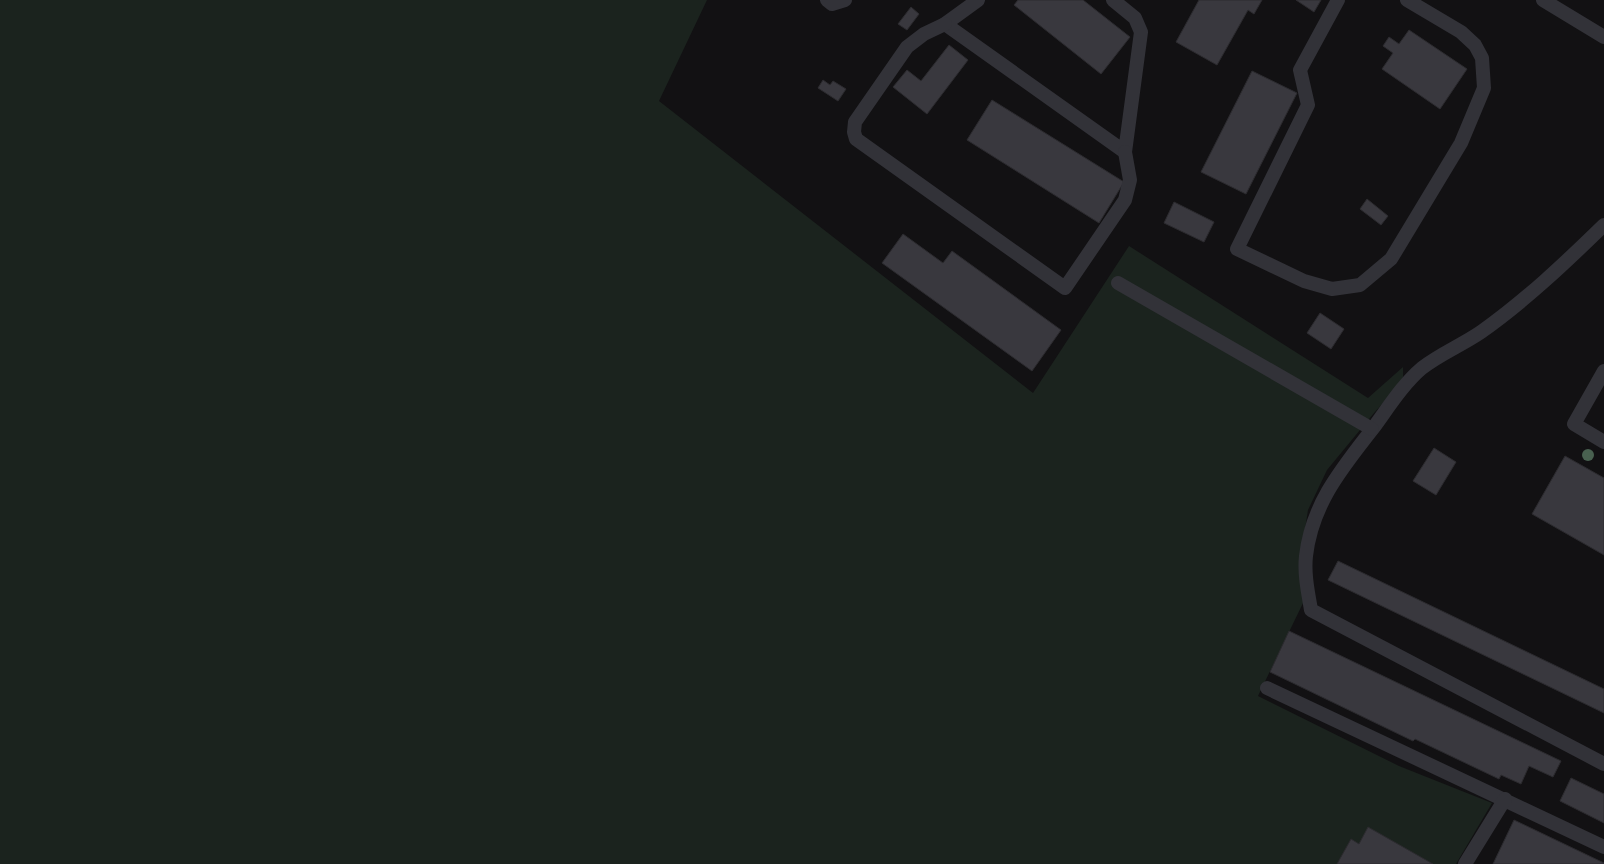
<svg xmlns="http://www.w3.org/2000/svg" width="1604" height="864" font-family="'DejaVu Sans',sans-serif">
  <rect width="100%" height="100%" fill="#121113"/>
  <polygon fill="#1b231e" points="0,0 707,0 659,101 1033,393 1129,246 1368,398 1403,367 1403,381 1374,413 1327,470 1308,510 1304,536 1304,601 1258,696 1399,766 1492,803 1456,864 1433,864 1369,828 1359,844 1351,839 1337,864 0,864"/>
  <g fill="#39383e" stroke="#2c2b2f">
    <polygon points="1018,0 1083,0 1130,37 1101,74 1014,5"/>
    <polygon points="1199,0 1262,0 1254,14 1248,10 1217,65 1176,42"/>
    <polygon points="1296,0 1321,0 1314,12"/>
    <polygon points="911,7 919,14 907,30 898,24"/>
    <polygon points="1409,30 1467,69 1440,109 1382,69 1393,53 1383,46 1389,37 1399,44"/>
    <polygon points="949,45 968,60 927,114 893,87 907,70 921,81"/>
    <polygon points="1252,71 1297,93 1246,194 1201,172"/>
    <polygon points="823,80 830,85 833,81 846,89 838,101 818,88"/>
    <polygon points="992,100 1124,182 1099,223 967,140"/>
    <polygon points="1367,199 1388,216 1381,225 1360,209"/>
    <polygon points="1174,202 1214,222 1204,242 1164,223"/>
    <polygon points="903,234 943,263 952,251 1061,330 1032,371 882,263"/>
    <polygon points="1320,313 1344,329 1331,349 1307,333"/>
    <polygon points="1434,448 1456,462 1436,495 1413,481"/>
    <polygon points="1565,456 1604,478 1604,555 1532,514"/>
    <polygon points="1338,561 1604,689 1604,713 1328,580"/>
    <polygon points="1289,631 1561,761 1553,777 1529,766 1521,784 1501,775 1499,779 1415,739 1413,741 1270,672"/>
    <polygon points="1571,778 1604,794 1604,823 1560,801"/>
    <polygon points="1514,820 1604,863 1604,864 1493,864"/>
    <polygon points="1368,827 1433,864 1337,864 1351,839 1359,844"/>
  </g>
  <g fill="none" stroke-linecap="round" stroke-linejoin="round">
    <g stroke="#323238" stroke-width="14">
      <polyline points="827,0 832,4 845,0"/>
      <polyline points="978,0 945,24 1125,152 1141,32 1135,18 1113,0"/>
      <polyline points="1338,0 1300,70 1308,105 1237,249 1304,281 1332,289 1360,285 1391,259 1461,143 1484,88 1482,58 1475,45 1461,32 1407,0"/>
      <polyline points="1543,0 1604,37"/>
      <polyline points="945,24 924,34 907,47 855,122 854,132 856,139 1065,288 1125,200 1130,180 1125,152"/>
      <path d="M1604 225C1565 263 1525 301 1481 332 1462 345 1440 354 1422 368 1403 384 1388 408 1374 427 1343 467 1312 503 1306 556 1304 574 1308 592 1311 610L1604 764"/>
      <polyline points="1118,283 1372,429"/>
      <polyline points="1604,371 1574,424 1604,442"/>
      <polyline points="1267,688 1604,847"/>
      <polyline points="1465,864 1505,799"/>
    </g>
  </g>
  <circle fill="#496150" cx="1588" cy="455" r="6"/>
</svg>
